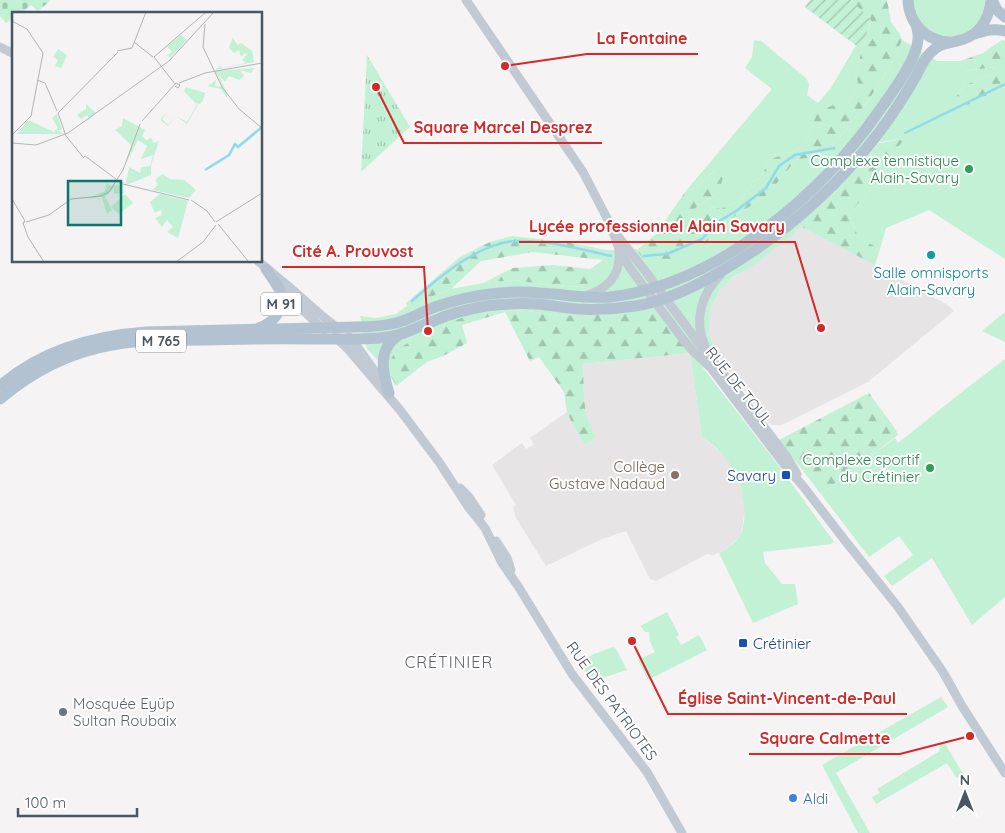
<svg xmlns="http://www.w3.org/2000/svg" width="1005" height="833" font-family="Quicksand,sans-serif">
  <defs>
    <pattern id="forest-firs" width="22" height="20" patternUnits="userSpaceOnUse" patternTransform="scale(1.25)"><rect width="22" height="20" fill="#c3f1d5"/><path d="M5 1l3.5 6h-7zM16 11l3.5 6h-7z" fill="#a0c6b0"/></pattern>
    <pattern id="cemetery-stones" width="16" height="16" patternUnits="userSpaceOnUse" patternTransform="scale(1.25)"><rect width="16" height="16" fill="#c3f1d5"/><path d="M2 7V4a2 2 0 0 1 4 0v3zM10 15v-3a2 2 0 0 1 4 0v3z" fill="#a0c6b0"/></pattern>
    <pattern id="park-tufts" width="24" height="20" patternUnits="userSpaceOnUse" patternTransform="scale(1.25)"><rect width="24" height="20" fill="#c3f1d5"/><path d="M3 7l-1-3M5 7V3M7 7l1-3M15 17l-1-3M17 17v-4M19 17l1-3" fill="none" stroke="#a0c6b0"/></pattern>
    <pattern id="garden-furrows" width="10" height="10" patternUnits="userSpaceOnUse" patternTransform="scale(1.25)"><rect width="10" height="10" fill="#c3f1d5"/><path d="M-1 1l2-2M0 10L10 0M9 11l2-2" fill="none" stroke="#a0c6b0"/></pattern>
  </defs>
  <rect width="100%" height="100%" fill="#f5f3f3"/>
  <g fill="#e6e4e5">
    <polygon points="800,226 875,265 946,304 954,311 868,382 782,425 771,425 718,356 714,349 709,333 709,319 711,306 715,298 720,290 726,283 785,242"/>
    <polygon points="690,353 702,437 722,453 732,467 739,484 743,496 745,509 741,535 729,547 721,552 713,555 707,554 656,581 650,579 626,531 602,539 546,566 516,518 513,507 516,505 492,465 522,443 526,449 534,445 530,438 567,412 574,427 585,445 596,438 586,415 584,397 583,364"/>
  </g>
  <g fill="#c3f1d5">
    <path d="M912 0H985C983 30 955 46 929 30 923 26 918 21 916 15 914 11 913 5 912 0Z"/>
    <polygon points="754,40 761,41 807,79 809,85 807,95 818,103 831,88 856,45 862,50 855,73 859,86 847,105 812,125 806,145 769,160 762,175 750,186 742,199 721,209 712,207 695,231 680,238 677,233 691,211 718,193 716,169 697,187 685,192 772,89 745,68 752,57"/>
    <path d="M902 40 937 61H960L965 71 996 67 998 73 965 85 956 97 963 107 1005 87V259L929 210 886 228 880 249 858 237 849 214 866 195 876 179 893 163 895 149 904 139 879 142 823 204 785 242 749 268 733 277 720 290 711 306 709 319V333L714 349 718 356 703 368 782 470 834 542 831 544 763 552 765 563 782 584H795L798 604 753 623 719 553C726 550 735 543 740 536 743 532 743 525 744 521 746 497 738 473 723 455 718 448 709 442 702 437L690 353 594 314 560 316 528 311 501 310 470 315 388 371 367 349 360 316 376 318 396 314 407 306 451 289 483 283 513 280 565 287 588 286 590 269 603 260 607 250 637 249 646 262 718 230 735 216 767 195 796 160 823 155 842 135 868 101 892 63Z"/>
    <polygon points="1005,312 1005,342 982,331"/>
    <polygon points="1005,359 1005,597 972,625 932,558 892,586 884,576 913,555 899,536 869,557 821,494 895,438 898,443 967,388"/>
    <polygon points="667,612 679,635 676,637 681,645 699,635 707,650 648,680 638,660 655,652 650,642 649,632 645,632 643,629 640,626"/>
    <polygon points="613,647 616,649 627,670 596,680 606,693 603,694 582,667 584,664 582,660 594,654"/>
    <polygon points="941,697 948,707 836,773 870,833 858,833 822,765"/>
    <polygon points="944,742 963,774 956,778 947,763 876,804 872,797 880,793 877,789 940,751 939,744"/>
  </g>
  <g fill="url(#forest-firs)">
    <polygon points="851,0 887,0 891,22 900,34 902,40 892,63 868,101 842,135 823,155 796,160 767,195 735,216 718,230 699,250 673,259 645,262 637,250 656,234 685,192 697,187 716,169 723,178 718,193 691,211 677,233 680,238 695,231 712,207 721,209 742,199 750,186 762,175 769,160 806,145 812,125 818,112 838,103 847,105 859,86 855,73 871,21"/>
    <polygon points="1002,40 1005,41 1005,87 963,107 956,97 965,85 998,73 996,67 964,71 960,61 983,53"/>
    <polygon points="905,139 896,149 893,163 876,179 866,195 849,214 858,237 880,249 875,265 800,226 823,204 879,143"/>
    <polygon points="512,236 565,242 607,250 603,260 532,252 481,261 451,289 407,306 406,303 460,257 490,242"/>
    <polygon points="553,265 590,269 589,286 565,287 513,280 483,283 513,268"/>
    <polygon points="649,308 660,317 690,353 583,364 584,397 586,415 596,438 585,445 574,427 567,412 564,392 539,357 530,361 505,312 462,325 467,343 443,356 427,362 396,386 388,371 392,357 399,348 442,325 470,315 501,310 528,311 560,316 594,314"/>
    <polygon points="869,393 896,430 898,435 821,494 779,440"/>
  </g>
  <polygon fill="url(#cemetery-stones)" points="0,0 51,0 38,11 31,5 20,14 14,14 14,18 6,23 0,16"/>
  <polygon fill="url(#park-tufts)" points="367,55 410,127 361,172"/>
  <polygon fill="url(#garden-furrows)" points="810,0 851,0 871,20 862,50 805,7"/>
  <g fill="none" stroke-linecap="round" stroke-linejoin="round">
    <g stroke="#90daee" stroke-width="2.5">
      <polyline points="905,133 1005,84"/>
      <polyline points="644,256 667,254 702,239 718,222 736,211 766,188 779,166 795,155 834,148"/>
      <path d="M412 301C438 278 480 242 516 241 548 240 580 249 611 256"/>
    </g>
    <g stroke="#c1cad2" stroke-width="9">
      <polyline points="466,0 583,172 610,224 619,249 630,268 682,338 693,351 711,368 787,468 803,486 843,538 898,607 943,672 962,706 1005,773"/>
      <polyline points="0,47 14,54"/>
      <polyline points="617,235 646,272 703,349 719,368 787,457 797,474"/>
      <polyline points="258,261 288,286 321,315 339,329"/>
      <polyline points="278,284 290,298 324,330"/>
      <path d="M585 296C607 289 621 276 619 251"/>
      <polyline points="335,337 348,349 400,410 439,462 469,508 485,528 502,563 518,586 572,674 647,772 682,833"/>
      <polyline points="349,337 359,349 384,384"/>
      <path d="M705 346C693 320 702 293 721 274"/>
      <polyline points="460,488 469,497 481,515"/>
      <polyline points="496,541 507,558 511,570"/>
    </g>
    <g stroke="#b3c2d1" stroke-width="11">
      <path d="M908 0C909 24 926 41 950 42"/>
      <polyline points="992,0 997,10 1005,17"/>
      <path d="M975 34C985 30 994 28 1005 31"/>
      <path d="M259 328C275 322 287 307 279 289 275 282 270 275 266 269"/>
      <path d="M0 386C41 350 92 336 146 332L355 327C369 327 383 326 396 323 410 319 422 312 435 307 453 301 471 296 490 294 506 292 522 291 539 293 563 294 586 299 610 297 716 285 820 196 879 111 891 94 917 60 918 39 919 34 917 29 916 24"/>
      <path d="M389 393C382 370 377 349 400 334"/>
      <path d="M0 399C32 372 70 352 112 345 142 340 173 340 204 340 252 338 300 339 347 339 367 339 386 339 404 333 415 329 425 324 436 320 452 313 469 309 486 306 503 304 520 303 537 304 551 305 564 308 577 309 596 310 616 309 635 306 667 301 697 286 725 269 803 223 871 156 916 76 921 66 926 55 936 48 943 43 950 43 957 41 978 37 989 20 991 0"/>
    </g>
  </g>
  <g fill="#2e9e5b" stroke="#fff" stroke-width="2">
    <circle cx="969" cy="169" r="5"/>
    <circle cx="930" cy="468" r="5"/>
  </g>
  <circle fill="#0f9aa8" stroke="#fff" stroke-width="2" cx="931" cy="255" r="5"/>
  <circle fill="#8d6e63" stroke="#fff" stroke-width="2" cx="675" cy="475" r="5"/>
  <g fill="#1a4fb4" stroke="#fff" stroke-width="2">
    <rect x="781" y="470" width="10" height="10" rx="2.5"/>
    <rect x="738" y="638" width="10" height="10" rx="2.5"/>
  </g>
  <circle fill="#6b7280" stroke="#fff" stroke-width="2" cx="63" cy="712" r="5"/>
  <circle fill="#3f7fe0" stroke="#fff" stroke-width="2" cx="793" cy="798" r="5"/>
  <g text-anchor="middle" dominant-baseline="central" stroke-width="4" stroke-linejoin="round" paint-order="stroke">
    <g fill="#fff" stroke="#808990" stroke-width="1">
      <rect x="261" y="292.5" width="40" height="23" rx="4"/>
      <rect x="136" y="329.5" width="50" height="23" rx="4"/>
    </g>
    <g font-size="14" font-weight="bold" fill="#4a5661">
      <text x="281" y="304">M 91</text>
      <text x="161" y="341">M 765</text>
    </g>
    <g font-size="15" fill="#27864d" stroke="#fff" text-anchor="end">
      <text x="959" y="160">Complexe tennistique<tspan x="959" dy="17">Alain-Savary</tspan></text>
      <text x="920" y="459">Complexe sportif<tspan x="920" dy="17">du Crétinier</tspan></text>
    </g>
    <g font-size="15" fill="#0d838f" stroke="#fff">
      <text x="931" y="272">Salle omnisports<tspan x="931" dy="17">Alain-Savary</tspan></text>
    </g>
    <g font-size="15" fill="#4a5661" stroke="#fff">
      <text transform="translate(739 386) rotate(51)">RUE DE TOUL</text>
      <text transform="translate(612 701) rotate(54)">RUE DES PATRIOTES</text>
    </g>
    <g font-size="15" fill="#785e54" stroke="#fff" text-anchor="end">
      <text x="665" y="466">Collège<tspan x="665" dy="17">Gustave Nadaud</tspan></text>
    </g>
    <g font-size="15" fill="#164399" stroke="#fff" text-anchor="end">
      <text x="776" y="475">Savary</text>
      <text x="753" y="643" text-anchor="start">Crétinier</text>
    </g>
    <g font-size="15" fill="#5b616d" stroke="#fff" text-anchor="start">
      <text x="73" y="703">Mosquée Eyüp<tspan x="73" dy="17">Sultan Roubaix</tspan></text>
    </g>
    <g font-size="15" fill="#366cbe" stroke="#fff" text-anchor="start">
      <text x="803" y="798">Aldi</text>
    </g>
    <g font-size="16" letter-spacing="1" fill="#5f6368" stroke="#fff">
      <text x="449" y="662">CRÉTINIER</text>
    </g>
  </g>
  <g transform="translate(12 12)">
    <rect width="250" height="250" fill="#f5f3f3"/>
    <path d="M221 25 225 33 229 31 240 39 242 50 203 58 208 54 211 56 234 51 230 48 235 42 233 41 229 45 227 38 222 41 217 36ZM46 37 55 43 49 56 43 54 46 48 41 45ZM242 56 239 61 228 58 232 64 227 68 217 64 213 70 206 62 215 81V86L209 77 196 74 204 68 203 74 211 75 203 59ZM174 75 193 81 191 88 188 92 184 91 186 93 175 112 164 104 156 114 149 109V106L156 99 150 107 156 113 164 104 175 110 185 93 172 79ZM74 92 84 101 73 111 77 106 75 103 69 107 65 103 74 97ZM45 102 50 118H45L52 122H5L16 108 44 121 42 119 46 116 40 106ZM111 106 133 118 130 124 134 128 139 126 142 131 147 129 139 153V163L117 172 109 170V169L114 171 117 155 128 161 129 155 138 154 141 143 129 147 135 134 126 128 114 152 119 133 103 118 110 114ZM95 171 98 174 110 173 112 181 102 182V176L93 185 100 198 95 202 90 185 75 187 93 179ZM113 182 121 191 107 202 99 195Z" fill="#c3f1d5"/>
    <path d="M169 23 175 28 158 46 155 43 160 40 155 34ZM150 162 158 167 172 168 184 178 177 186 141 178 146 172 143 168ZM148 182 176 189 166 226 155 220 161 215 155 208 150 215 143 206 150 203 149 198 143 201 138 190Z" fill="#c3f1d5"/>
    <path fill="none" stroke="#90daee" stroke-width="2.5" d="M193 158 217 143 223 132 226 135 250 115"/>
    <path fill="none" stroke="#b1b4b9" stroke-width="1" d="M0 9 15 17 31 41 19 104 0 123M193 12 191 35 210 75 227 97 250 116M122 30 141 45M105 39 120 36 134 0M142 45 194 0M142 45 163 72M25 68 33 71 45 99M167 71 193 61 250 51M46 101 106 40M46 101 54 124 71 145M130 109 164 71 168 73 166 76 163 74M0 131 24 133 56 121 157 49 202 0M71 146 73 144 104 167M107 171 177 188M0 187 13 209M179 188 195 199 203 210M14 210 37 203 59 187 89 184 97 180 111 158 128 112M204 210 250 181M11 212 13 209 11 211 16 225 32 250M206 212 236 249M164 250 191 230 204 213"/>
    <path fill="#0f766e" fill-opacity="0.15" stroke="#0f766e" stroke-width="2.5" d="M56 169H109V213H56Z"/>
    <rect width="250" height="250" fill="none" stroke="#4a5661" stroke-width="2.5"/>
  </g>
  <path fill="none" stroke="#d62828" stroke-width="2" d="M505 66L587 54H698M376 87L404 143H602M821 328L795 242H519M428 331L424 267H282M632 641L668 714H907M970 736L900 754H749"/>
  <g fill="#d62828" stroke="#fff" stroke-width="2">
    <circle cx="505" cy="66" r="5"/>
    <circle cx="376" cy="87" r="5"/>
    <circle cx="821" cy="328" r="5"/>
    <circle cx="428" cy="331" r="5"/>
    <circle cx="632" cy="641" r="5"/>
    <circle cx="970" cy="736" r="5"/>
  </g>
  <g font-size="16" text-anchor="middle" font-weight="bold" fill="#d62828" stroke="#fff" stroke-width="4" stroke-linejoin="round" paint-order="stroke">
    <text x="642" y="44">La Fontaine</text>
    <text x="503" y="133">Square Marcel Desprez</text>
    <text x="657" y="232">Lycée professionnel Alain Savary</text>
    <text x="353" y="257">Cité A. Prouvost</text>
    <text x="787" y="704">Église Saint-Vincent-de-Paul</text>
    <text x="825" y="744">Square Calmette</text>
  </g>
  <g transform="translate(965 793)" stroke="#ffffff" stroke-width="4" paint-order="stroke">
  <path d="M0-4L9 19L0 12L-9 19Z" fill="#4a5661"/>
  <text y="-8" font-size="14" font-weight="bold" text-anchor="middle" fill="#4a5661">N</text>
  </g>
  <path d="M18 808v8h119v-8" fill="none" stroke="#4a5661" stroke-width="2.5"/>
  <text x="25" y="808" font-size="15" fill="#4a5661" stroke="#ffffff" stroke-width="4" paint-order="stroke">100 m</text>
</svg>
